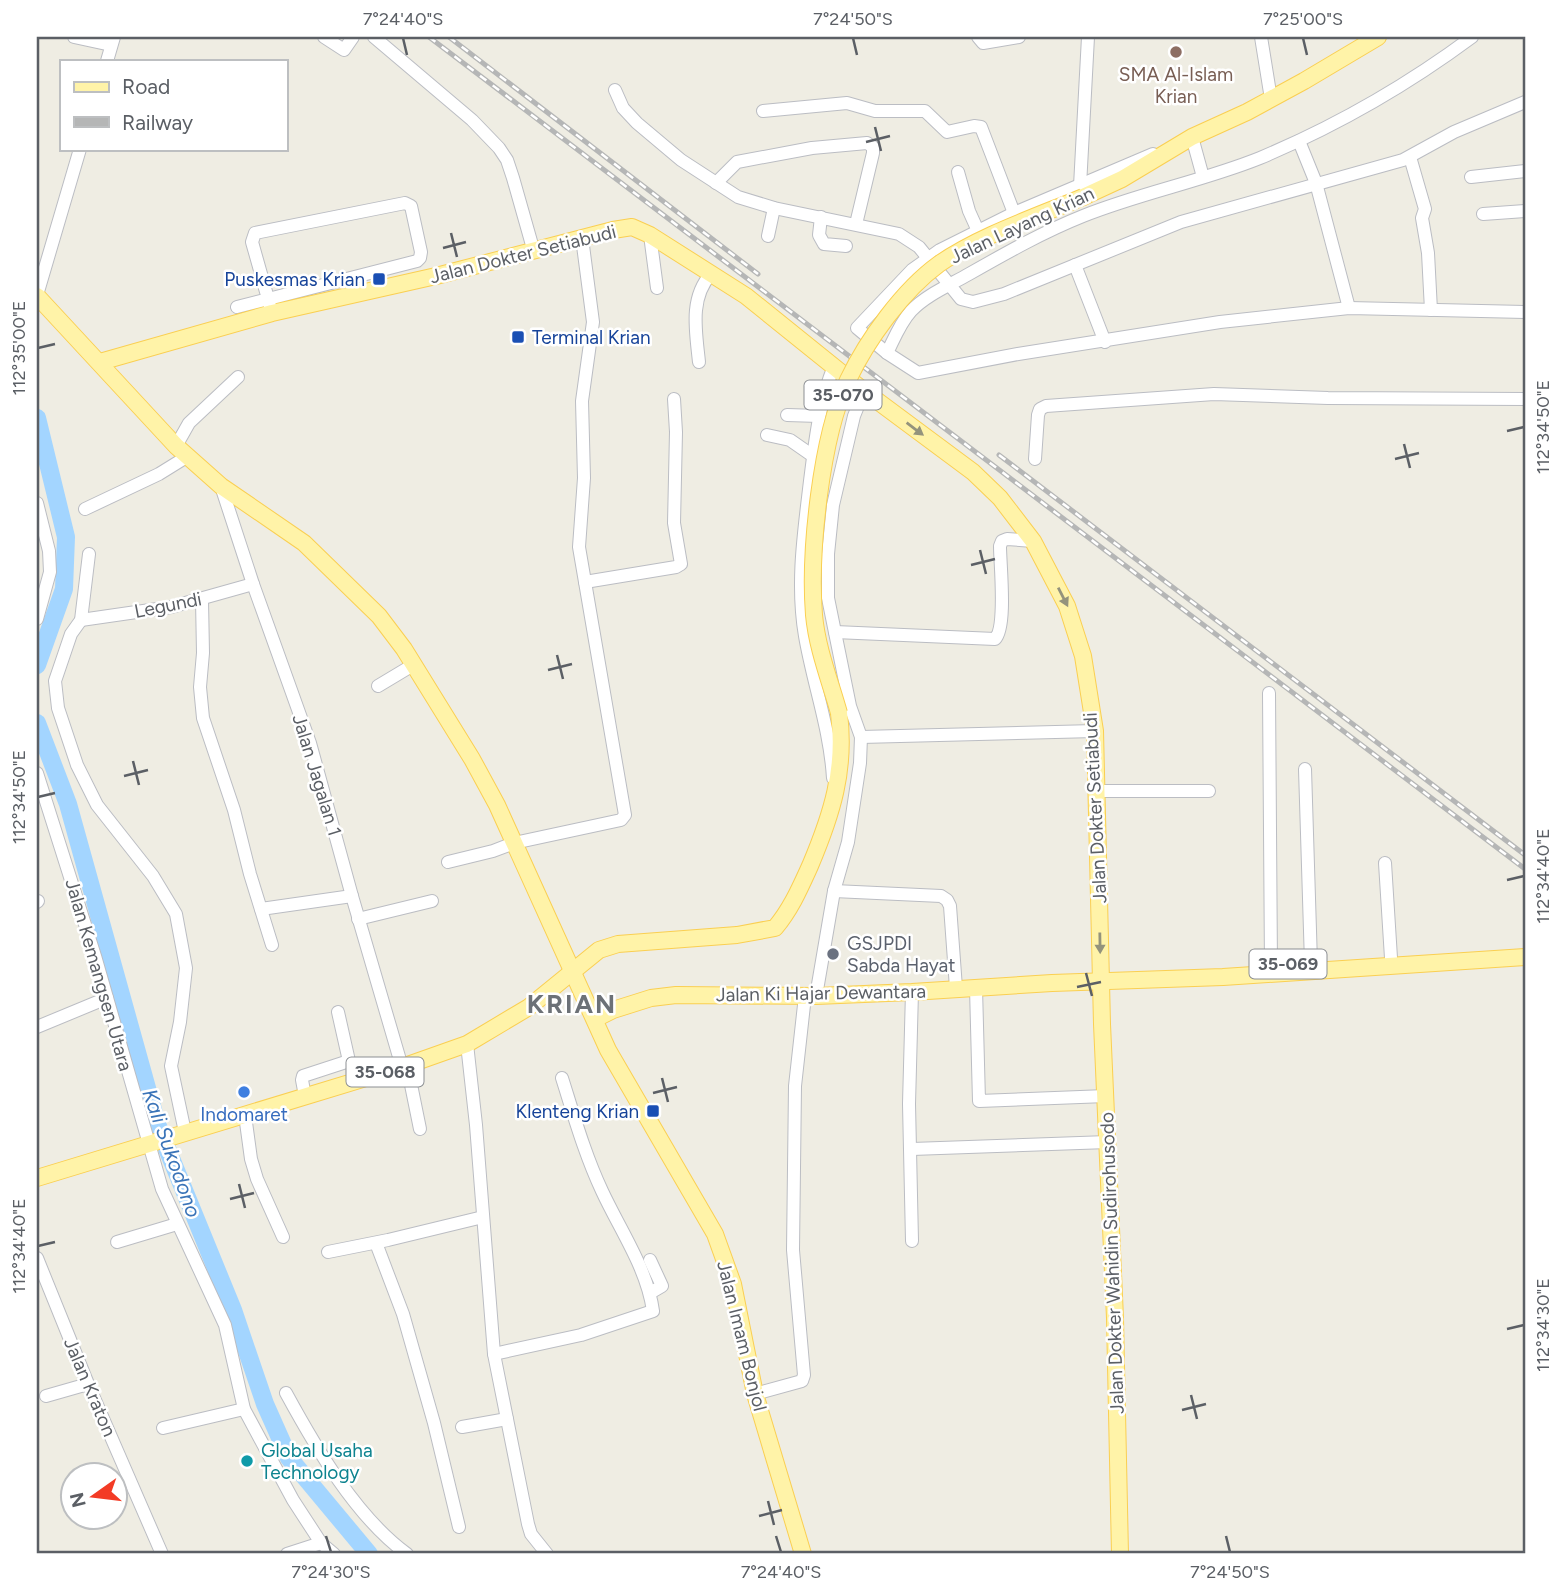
<svg xmlns="http://www.w3.org/2000/svg" width="1562" height="1591" font-family="Figtree,sans-serif">
  <rect width="100%" height="100%" fill="#efede3"/>
  <g fill="none" stroke-linecap="round" stroke-linejoin="round">
    <g stroke="#a3d5ff" stroke-width="18">
      <polyline points="37,418 66,537 64,589 37,665"/>
      <polyline points="37,723 68,804 157,1124 233,1310 265,1404 289,1458 369,1554"/>
    </g>
    <g stroke="#bbbdc3" stroke-width="14">
      <g id="minor">
        <polyline points="74,37 111,45"/>
        <polyline points="324,37 344,50 353,37"/>
        <polyline points="374,37 472,120 499,148 507,160 513,178 534,252"/>
        <polyline points="978,37 983,43 1019,37"/>
        <polyline points="1261,37 1271,99"/>
        <polyline points="107,61 114,37"/>
        <polyline points="615,90 623,108 637,123 681,160 738,197 774,208 899,234 919,247 961,299 973,302 1004,294 1181,222 1403,160 1454,132 1525,102"/>
        <polyline points="763,111 847,103 875,111 925,111 947,132 974,126 981,127 1014,213"/>
        <polyline points="1186,139 1192,137 1203,177"/>
        <polyline points="1299,141 1316,183 1349,308"/>
        <polyline points="1153,154 1014,213 940,250 912,270 857,328 887,353 918,373 1018,354 1220,322 1349,308 1525,312"/>
        <polyline points="1410,157 1425,209 1422,218 1428,253 1431,310"/>
        <polyline points="958,172 969,211 978,231"/>
        <polyline points="1471,177 1525,171"/>
        <polyline points="716,183 737,162 812,148 867,143 873,147 873,153 856,224"/>
        <polyline points="1080,186 1088,37"/>
        <polyline points="1483,214 1525,211"/>
        <polyline points="821,217 819,235 824,244 846,246"/>
        <polyline points="650,235 657,288"/>
        <polyline points="768,236 774,208"/>
        <polyline points="1075,265 1105,342"/>
        <polyline points="37,295 80,149"/>
        <polyline points="237,307 417,261 420,258 421,252 411,206 405,203 255,233 252,242 272,313"/>
        <path d="M887 353C894 339 900 323 911 311 926 295 950 285 969 274 1006 253 1043 232 1083 216 1140 193 1203 181 1260 158 1336 126 1406 86 1472 37"/>
        <path d="M699 362C696 332 689 298 711 274"/>
        <polyline points="787,415 819,416"/>
        <polyline points="767,435 790,440 813,456"/>
        <polyline points="176,446 189,423 238,377"/>
        <polyline points="1035,459 1038,415 1040,409 1046,406 1214,394 1328,398 1525,399"/>
        <polyline points="221,486 253,584 310,743 352,896 402,1067"/>
        <polyline points="37,503 49,551 50,572 37,619"/>
        <polyline points="85,509 159,474 188,456"/>
        <polyline points="89,554 81,620 71,634 55,681 58,708 77,765 97,805 153,876 176,914 186,968 180,1022 171,1066 185,1132"/>
        <polyline points="585,582 676,567 681,564 674,523 676,432 674,399"/>
        <polyline points="202,600 203,653 200,687 203,718 234,810 250,874 272,945"/>
        <polyline points="81,620 171,607 253,584"/>
        <path d="M835 632 995 639C1007 627 1000 565 1000 546L1002 541 1007 539 1033 541"/>
        <polyline points="378,686 413,665"/>
        <polyline points="1269,693 1271,966"/>
        <polyline points="861,737 1095,731"/>
        <polyline points="1305,769 1311,963"/>
        <polyline points="37,773 95,956 162,1189 225,1325 244,1409 293,1500 321,1543 334,1554"/>
        <path d="M833 778C830 729 813 683 805 636 796 584 804 532 810 481 815 442 819 403 834 366"/>
        <polyline points="1095,791 1209,791"/>
        <polyline points="448,862 493,851 514,843 621,820 625,815 579,547 584,478 582,401 593,322 582,238"/>
        <polyline points="1385,863 1391,958"/>
        <polyline points="834,891 941,896 947,900 950,906 956,988"/>
        <polyline points="37,902 38,901"/>
        <polyline points="261,909 352,896"/>
        <polyline points="358,919 432,901"/>
        <polyline points="976,988 979,1101 1106,1096"/>
        <polyline points="912,992 909,1104 912,1241"/>
        <polyline points="816,996 834,891 848,842 860,763 861,737 850,706 828,598 828,554 833,505 854,416 864,391"/>
        <polyline points="37,1027 107,998"/>
        <polyline points="467,1044 476,1125 494,1354 528,1524 531,1534 547,1554"/>
        <polyline points="407,1065 420,1129"/>
        <polyline points="305,1096 302,1080 303,1076 349,1061 338,1012"/>
        <polyline points="245,1115 251,1159 257,1179 283,1237"/>
        <polyline points="912,1149 1108,1142"/>
        <polyline points="117,1242 177,1224"/>
        <polyline points="376,1243 403,1314 434,1423 459,1527"/>
        <polyline points="328,1252 388,1240 483,1217"/>
        <polyline points="37,1258 88,1384 162,1554"/>
        <polyline points="650,1293 662,1286 650,1260"/>
        <path d="M494 1354 581 1335 653 1311C647 1268 620 1230 602 1191 585 1155 574 1116 562 1078"/>
        <path d="M286 1393C316 1448 356 1517 407 1554"/>
        <polyline points="755,1394 802,1381 804,1375 793,1250 795,1086 805,996"/>
        <polyline points="46,1396 88,1384"/>
        <polyline points="462,1427 507,1419"/>
        <polyline points="163,1428 244,1409"/>
        <polyline points="287,1554 321,1543"/>
      </g>
    </g>
    <g stroke="#facf52" stroke-width="18">
      <g id="major">
        <polyline points="1083,197 1122,179 1192,137 1247,112 1304,81 1378,37"/>
        <polyline points="37,296 176,446 221,486 304,543 379,616 404,649 472,759 497,805 608,1050 715,1234 733,1284 755,1394 803,1554"/>
        <polyline points="100,362 272,313 436,276 613,230 632,227 650,235 746,296 864,391 973,472 1000,498 1033,541 1067,606 1083,656 1095,731 1102,1024 1115,1318 1120,1554"/>
        <polyline points="595,1019 613,1010 651,998 676,995 816,996 912,992 1052,983 1223,977 1525,957"/>
        <path d="M37 1178 402 1067 467 1044 529 1007 599 950 618 944 737 935 775 928C791 909 800 888 810 866 832 814 846 770 839 713"/>
      </g>
    </g>
    <use href="#minor" stroke="#fff" stroke-width="12"/>
    <use href="#major" stroke="#fff3a8" stroke-width="16"/>
    <g stroke="#b5b6b6" stroke-width="5">
      <g id="rail">
        <polyline points="429,37 1525,869"/>
        <polyline points="449,37 758,274"/>
        <polyline points="999,455 1525,855"/>
      </g>
    </g>
    <use href="#rail" stroke="#fff" stroke-width="2.5" stroke-dasharray="8" stroke-linecap="butt"/>
    <g stroke="#facf52" stroke-width="18" stroke-linecap="butt">
      <path id="major-bridge" d="M839 713C830 681 817 648 814 615 809 552 821 437 848 380 867 340 903 290 939 264 979 236 1038 216 1083 197"/>
    </g>
    <use href="#major-bridge" stroke="#fff3a8" stroke-width="16"/>
  </g>
  <defs><path id="oneway-solid" d="M-6-.8H1V-3.2L6.5 0L1 3.2V.8H-6Z" transform="scale(1.75)"/></defs>
  <g fill="#94937c">
    <use href="#oneway-solid" transform="translate(915 429) rotate(37)"/>
    <use href="#oneway-solid" transform="translate(1063 597) rotate(63)"/>
    <use href="#oneway-solid" transform="translate(1100 943) rotate(89)"/>
  </g>
  <path fill="none" stroke="#5b5f65" stroke-width="2.5" d="M403 38 407 55M853 38 857 55M1303 38 1307 55M875 127 881 151M866 142 890 136M451 233 457 257M443 248 466 242M38 348 55 344M1507 431 1524 427M1404 444 1410 468M1395 459 1419 453M980 550 986 574M971 565 995 559M557 655 563 679M548 670 572 664M133 761 139 785M124 776 148 770M38 797 55 793M1507 880 1524 876M1086 973 1092 996M1077 987 1101 982M662 1078 668 1102M653 1093 677 1087M239 1184 245 1208M230 1199 254 1193M38 1246 55 1242M1507 1329 1524 1325M1191 1395 1197 1419M1182 1410 1206 1404M768 1501 774 1525M759 1516 782 1510M326 1536 331 1552M776 1536 781 1552M1226 1536 1230 1552"/>
  <circle fill="#8d6e63" stroke="#fff" stroke-width="2.5" cx="1176" cy="52" r="7"/>
  <g fill="#1a4fb4" stroke="#fff" stroke-width="2.5">
    <rect x="372" y="272" width="14" height="14" rx="3.5"/>
    <rect x="511" y="330" width="14" height="14" rx="3.5"/>
    <rect x="646" y="1104" width="14" height="14" rx="3.5"/>
  </g>
  <circle fill="#6b7280" stroke="#fff" stroke-width="2.5" cx="833" cy="954" r="7"/>
  <circle fill="#3f7fe0" stroke="#fff" stroke-width="2.5" cx="244" cy="1092" r="7"/>
  <circle fill="#0f9aa8" stroke="#fff" stroke-width="2.5" cx="247" cy="1461" r="7"/>
  <g text-anchor="middle" dominant-baseline="central" stroke-width="5" stroke-linejoin="round" paint-order="stroke">
    <g fill="#fff" stroke="#8c8f93" stroke-width="2">
      <rect x="804.5" y="380.5" width="77" height="29" rx="5"/>
      <rect x="1249.5" y="949.5" width="77" height="29" rx="5"/>
      <rect x="346.5" y="1057.5" width="77" height="29" rx="5"/>
    </g>
    <g font-size="18" font-weight="bold" fill="#5b5f65">
      <text x="843" y="395">35-070</text>
      <text x="1288" y="964">35-069</text>
      <text x="385" y="1072">35-068</text>
    </g>
    <g font-size="19" fill="#785e54" stroke="#fff">
      <text x="1176" y="74">SMA Al-Islam<tspan x="1176" dy="22">Krian</tspan></text>
    </g>
    <g font-size="19" fill="#5b5f65" stroke="#fff">
      <text transform="translate(1022 225) rotate(-25)">Jalan Layang Krian</text>
      <text transform="translate(523 254) rotate(-14)">Jalan Dokter Setiabudi</text>
      <text transform="translate(168 605) rotate(-11)">Legundi</text>
      <text transform="translate(317 775) rotate(73)">Jalan Jagalan 1</text>
      <text transform="translate(1095 808) rotate(-93)">Jalan Dokter Setiabudi</text>
      <text transform="translate(99 975) rotate(74)">Jalan Kemangsen Utara</text>
      <text transform="translate(821 993) rotate(-1)">Jalan Ki Hajar Dewantara</text>
      <text transform="translate(1112 1263) rotate(-92)">Jalan Dokter Wahidin Sudirohusodo</text>
      <text transform="translate(742 1336) rotate(76)">Jalan Imam Bonjol</text>
      <text transform="translate(90 1387) rotate(67)">Jalan Kraton</text>
    </g>
    <g font-size="19" fill="#164399" stroke="#fff" text-anchor="end">
      <text x="365" y="279">Puskesmas Krian</text>
      <text x="532" y="337" text-anchor="start">Terminal Krian</text>
      <text x="639" y="1111">Klenteng Krian</text>
    </g>
    <g font-size="19" fill="#5b616d" stroke="#fff" text-anchor="start">
      <text x="847" y="943">GSJPDI<tspan x="847" dy="22">Sabda Hayat</tspan></text>
    </g>
    <g font-size="19" fill="#366cbe" stroke="#fff">
      <text x="244" y="1114">Indomaret</text>
    </g>
    <g font-size="19" fill="#0d838f" stroke="#fff" text-anchor="start">
      <text x="261" y="1450">Global Usaha<tspan x="261" dy="22">Technology</tspan></text>
    </g>
    <g font-size="21" font-style="italic" fill="#3a74b8" stroke="#fff">
      <text transform="translate(172 1153) rotate(70)">Kali Sukodono</text>
    </g>
    <g font-size="26" font-weight="bold" letter-spacing="2" fill="#6c7177" stroke="#fff">
      <text x="572" y="1004">KRIAN</text>
    </g>
  </g>
  <rect width="1562" height="1591" fill="none" stroke="#ffffff" stroke-width="77"/>
  <rect x="60" y="60" width="228" height="91" fill="#ffffff" stroke="#bdbfc1" stroke-width="2"/>
  <rect x="74" y="82" width="35" height="10" fill="#fff3a8" stroke="#bdbfc1" stroke-width="2"/>
  <text x="122" y="94" font-size="21" fill="#5b5f65">Road</text>
  <rect x="74" y="117" width="35" height="10" fill="#b5b6b6" stroke="#bdbfc1" stroke-width="2"/>
  <text x="122" y="130" font-size="21" fill="#5b5f65">Railway</text>
  <g transform="translate(94 1496) rotate(256)"><circle r="33" fill="#ffffff" stroke="#bdbfc1" stroke-width="2"/>
  <path d="M0-5L12 26L0 18L-12 26Z" fill="#f33b25"/>
  <text y="-10" font-size="19" font-weight="bold" text-anchor="middle" fill="#5b5f65">N</text>
  </g>
  <rect x="38" y="38" width="1486" height="1514" fill="none" stroke="#5b5f65" stroke-width="2.5"/>
  <g font-size="18" text-anchor="middle" fill="#5b5f65">
    <text x="403" y="25">7°24'40"S</text>
    <text x="853" y="25">7°24'50"S</text>
    <text x="1303" y="25">7°25'00"S</text>
    <text transform="translate(19 348) rotate(-90)" y="6">112°35'00"E</text>
    <text transform="translate(1543 427) rotate(-90)" y="6">112°34'50"E</text>
    <text transform="translate(19 797) rotate(-90)" y="6">112°34'50"E</text>
    <text transform="translate(1543 876) rotate(-90)" y="6">112°34'40"E</text>
    <text transform="translate(19 1246) rotate(-90)" y="6">112°34'40"E</text>
    <text transform="translate(1543 1325) rotate(-90)" y="6">112°34'30"E</text>
    <text x="331" y="1578">7°24'30"S</text>
    <text x="781" y="1578">7°24'40"S</text>
    <text x="1230" y="1578">7°24'50"S</text>
  </g>
</svg>
